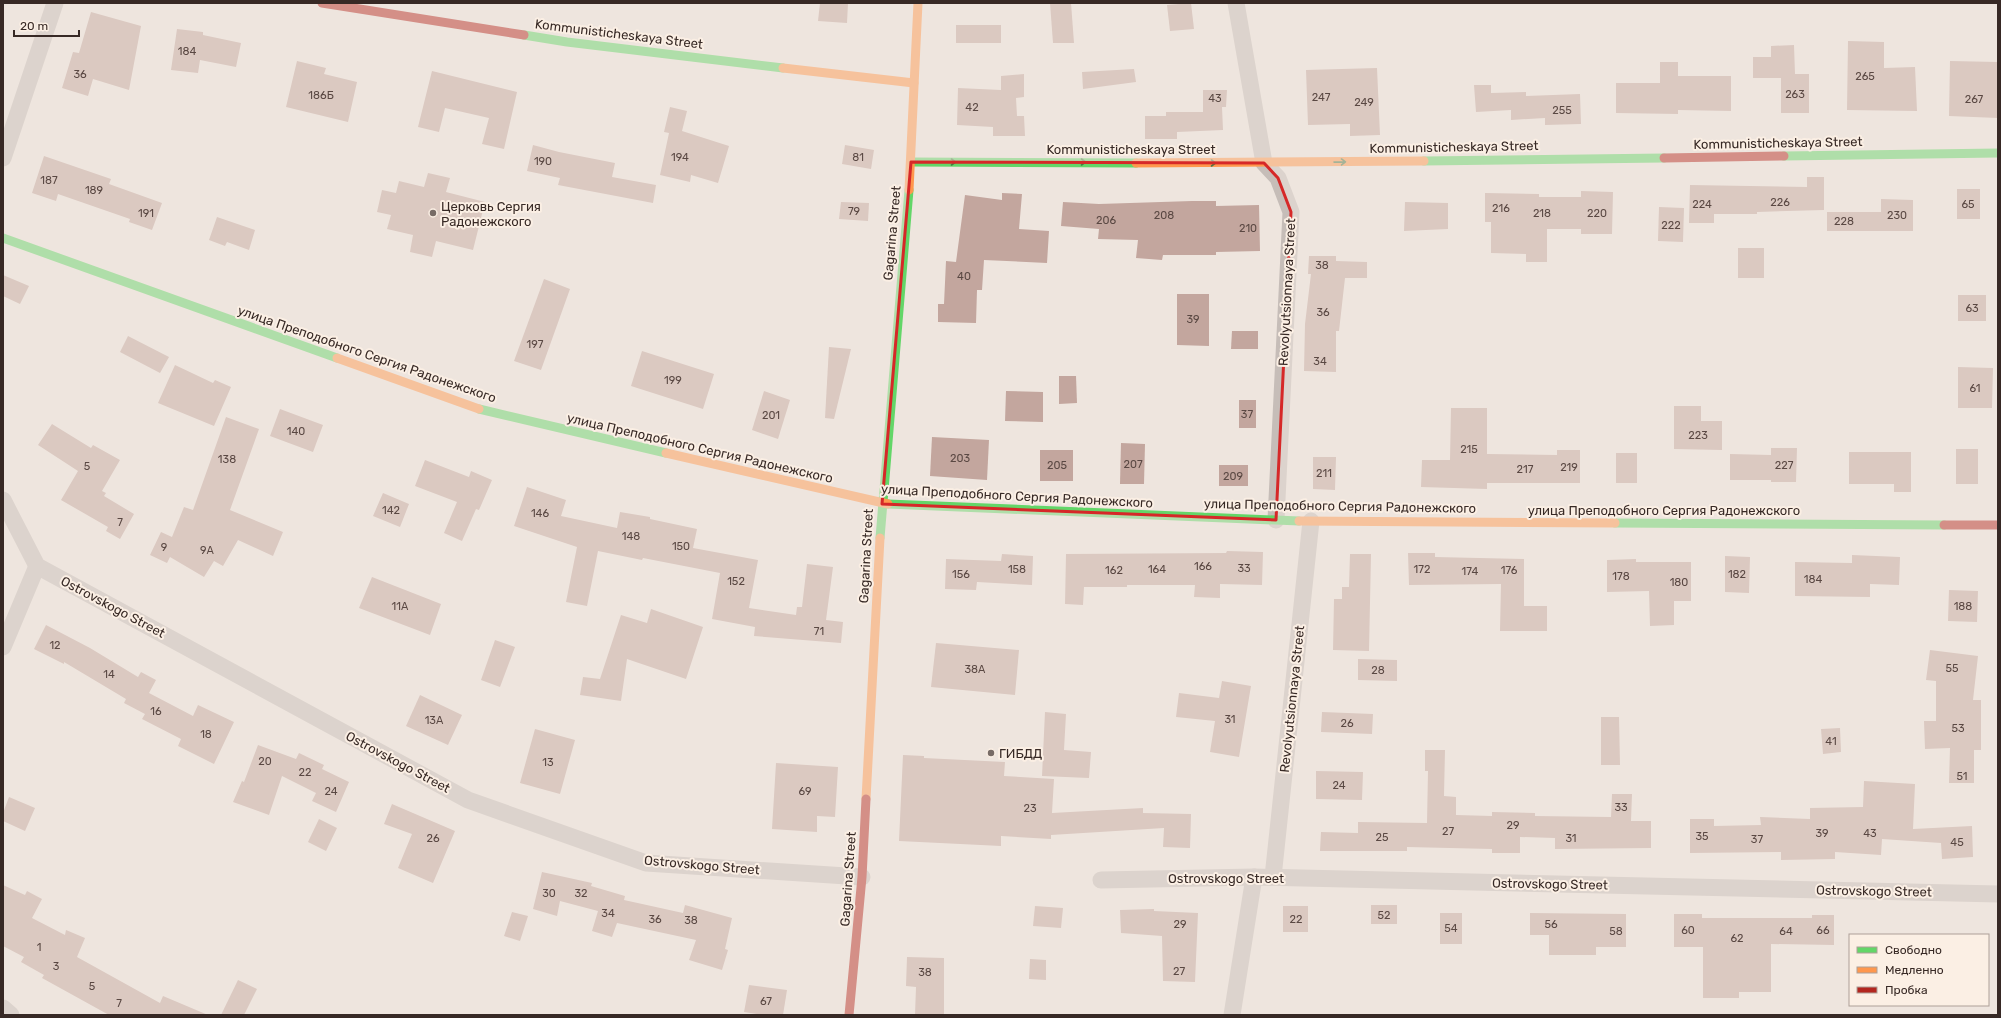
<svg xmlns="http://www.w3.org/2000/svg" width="2001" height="1018" font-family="Rubik,sans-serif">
  <rect width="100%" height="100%" fill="#eee5de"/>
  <g fill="#c3a69e">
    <polygon points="820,3 848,3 847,23 818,21"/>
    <polygon points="1050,3 1071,3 1074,43 1053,43"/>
    <polygon points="1191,3 1194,29 1170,31 1167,5"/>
    <polygon points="91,12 141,26 129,90 93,79 88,96 62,88 73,52 79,53"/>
    <rect x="956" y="25" width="45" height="18"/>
    <polygon points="177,29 203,32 203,35 241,43 236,67 200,60 198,73 171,70"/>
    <polygon points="1848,41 1884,42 1884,68 1915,67 1917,111 1847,110"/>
    <polygon points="1794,45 1795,74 1809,74 1809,113 1781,113 1781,78 1753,78 1753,57 1771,57 1771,46"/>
    <polygon points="297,61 326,68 324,74 357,82 348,122 286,107"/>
    <polygon points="1950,61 1998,62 1998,118 1949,116"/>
    <polygon points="1660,62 1678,62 1678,76 1731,76 1731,111 1678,110 1678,114 1616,113 1616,83 1660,83"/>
    <polygon points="1377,68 1380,135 1350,136 1350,124 1308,125 1306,70"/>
    <polygon points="1134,69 1136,82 1083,89 1082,72"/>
    <polygon points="432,71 517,92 504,149 482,144 489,118 445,108 439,132 418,127"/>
    <polygon points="1024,74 1024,97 1016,98 1017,116 1024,116 1025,136 993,136 993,127 957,125 958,88 1001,90 1001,76"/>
    <polygon points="1474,85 1491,85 1491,93 1526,92 1526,96 1580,94 1581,124 1545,125 1545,118 1511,120 1511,110 1476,112"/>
    <polygon points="1203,90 1227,90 1226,107 1222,107 1223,130 1177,132 1177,139 1145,139 1145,116 1166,116 1166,112 1203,112"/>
    <polygon points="670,107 687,111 682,131 729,146 718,183 691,175 690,182 660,175 669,133 664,132"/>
    <polygon points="533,145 559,152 615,163 612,177 656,185 653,203 558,185 560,178 527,171"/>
    <polygon points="845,145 874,150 871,169 842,164"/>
    <polygon points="44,156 111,179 109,184 162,203 152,230 129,222 130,219 58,194 56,201 32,193"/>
    <polygon points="428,173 450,178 446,192 485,202 473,250 436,241 432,257 410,252 413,235 387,229 391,215 377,212 382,190 396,193 399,181 424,187"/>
    <polygon points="1807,177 1824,177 1824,210 1757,212 1757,214 1714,214 1714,223 1689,223 1690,185 1807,187"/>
    <rect x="1957" y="189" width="23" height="30"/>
    <polygon points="1581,191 1613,192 1612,234 1581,234 1581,229 1547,229 1547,262 1526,262 1526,254 1491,253 1491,222 1485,222 1485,193 1539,194 1539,197 1581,197"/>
    <polygon points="1002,193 1022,194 1019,229 1049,231 1047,263 984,260 982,290 977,290 976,323 938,322 938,304 944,304 946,261 956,262 965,195 1002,200"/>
    <polygon points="1881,199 1913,200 1913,231 1827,231 1827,212 1881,212"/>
    <polygon points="1192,201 1216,201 1216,206 1259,205 1260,251 1216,252 1216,255 1163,255 1162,260 1136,258 1138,240 1098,239 1099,229 1061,226 1063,202 1099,204"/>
    <polygon points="841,202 869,203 868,221 839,219"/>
    <polygon points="1405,202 1448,203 1448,229 1404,231"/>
    <polygon points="1659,207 1684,208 1683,242 1658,241"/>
    <polygon points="217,217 255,230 249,250 227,242 225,246 209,240"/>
    <rect x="1738" y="248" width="26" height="30"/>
    <polygon points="1309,256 1336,256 1336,261 1367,262 1367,278 1345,278 1339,331 1336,331 1336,372 1304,371 1305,324 1311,274 1308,274"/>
    <polygon points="3,275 29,286 20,304 3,296"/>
    <polygon points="544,279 570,289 541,370 514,361"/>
    <polygon points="1177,294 1209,294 1209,346 1177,345"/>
    <rect x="1958" y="295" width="28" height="26"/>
    <polygon points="1232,331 1258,331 1258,349 1231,349"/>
    <polygon points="128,336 169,357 160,373 120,352"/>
    <polygon points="829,347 851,349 834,419 825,418"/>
    <polygon points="642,351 714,374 703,409 631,386"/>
    <polygon points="175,365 213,383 215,380 231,387 214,426 158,403"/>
    <polygon points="1958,367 1993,368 1992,408 1958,408"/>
    <polygon points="1059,376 1076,376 1077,403 1059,404"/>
    <polygon points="764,391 790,400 778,439 752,430"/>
    <polygon points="1006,391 1043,392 1043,422 1005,421"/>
    <rect x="1239" y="400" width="17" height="28"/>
    <polygon points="1674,406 1701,406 1701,421 1722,421 1722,450 1674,449"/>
    <polygon points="1451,408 1487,408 1487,454 1557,455 1557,450 1580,450 1580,483 1487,483 1487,489 1421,487 1422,460 1450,460"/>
    <polygon points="280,409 323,425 313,452 270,436"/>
    <polygon points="226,417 259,429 230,510 283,532 273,556 238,540 223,566 214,561 204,577 170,557 167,563 150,555 161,532 172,537 184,507 193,510"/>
    <polygon points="52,424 91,448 93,445 120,460 102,491 106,493 104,496 134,514 120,539 106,531 108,527 61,500 78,471 38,445"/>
    <polygon points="932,437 989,440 987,480 930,476"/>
    <polygon points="1121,443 1145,444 1144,484 1120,484"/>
    <polygon points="1771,448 1797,448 1796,482 1771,482 1771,480 1730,480 1730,454 1771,455"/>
    <rect x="1956" y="449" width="22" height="35"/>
    <rect x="1040" y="450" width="33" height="31"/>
    <polygon points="1849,452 1911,452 1911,492 1894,492 1894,484 1849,484"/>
    <rect x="1616" y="453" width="21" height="30"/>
    <polygon points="1313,457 1336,457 1335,490 1313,489"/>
    <polygon points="425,460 469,477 471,471 492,480 479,510 476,509 462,541 444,533 457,502 415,486"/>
    <rect x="1219" y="465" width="29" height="21"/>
    <polygon points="527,487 566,500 561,516 617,528 620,512 650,517 650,519 697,529 693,548 758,560 749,608 796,615 797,607 802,607 807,564 833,567 826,620 843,622 841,643 754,636 755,627 712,619 720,573 643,558 642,560 598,551 587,606 566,602 577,547 514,526"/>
    <polygon points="383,493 409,504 400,527 373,516"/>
    <polygon points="1227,551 1263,552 1262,585 1220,584 1220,598 1194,597 1195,585 1127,585 1127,587 1084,587 1083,605 1065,604 1066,554 1226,553"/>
    <polygon points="1408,553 1435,553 1435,557 1524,559 1524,606 1547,606 1547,631 1500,631 1501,584 1409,585"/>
    <polygon points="1002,554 1033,556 1032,585 977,582 976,590 945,589 946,559 1001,561"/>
    <polygon points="1350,554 1371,554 1369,651 1333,650 1334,599 1342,599 1342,587 1349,587"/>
    <polygon points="1852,555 1900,557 1899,585 1870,584 1870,597 1795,596 1795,562 1852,563"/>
    <polygon points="1725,556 1750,557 1749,593 1725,592"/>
    <polygon points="1636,559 1636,562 1691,562 1691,601 1674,601 1674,625 1650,626 1649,591 1607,592 1607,560"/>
    <polygon points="372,577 441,604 430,635 359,608"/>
    <polygon points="1949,590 1978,591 1977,622 1948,621"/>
    <polygon points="651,609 703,627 686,679 627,659 621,701 580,695 583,677 600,679 621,615 647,623"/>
    <polygon points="46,625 90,648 138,677 141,672 156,680 149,693 193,716 198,705 234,722 214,764 178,746 181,739 142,719 145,714 124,703 126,699 64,662 64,664 34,649"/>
    <polygon points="495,640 515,647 500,687 481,680"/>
    <polygon points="936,643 1019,650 1015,695 931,687"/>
    <polygon points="1930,650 1978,656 1973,700 1981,700 1981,750 1974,750 1974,783 1949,783 1950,748 1925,749 1924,721 1936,721 1936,681 1926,680"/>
    <polygon points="1358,659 1397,660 1397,681 1358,680"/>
    <polygon points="1222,681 1251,686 1239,757 1210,752 1215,721 1176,717 1179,693 1219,698"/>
    <polygon points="420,695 462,715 448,745 406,726"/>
    <polygon points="1045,712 1066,714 1064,750 1091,752 1089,778 1042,776"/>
    <polygon points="1322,712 1373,714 1372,734 1321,732"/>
    <polygon points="1601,717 1619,717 1620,765 1601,765"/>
    <polygon points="1840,728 1841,752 1823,754 1821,729"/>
    <polygon points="535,729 575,740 560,794 520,783"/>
    <polygon points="258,745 296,759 299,753 324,765 322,769 349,782 336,812 312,801 316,793 282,776 269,815 233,802 242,781 244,782"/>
    <polygon points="1425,750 1445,750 1444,796 1456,797 1456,815 1492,816 1492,812 1535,813 1535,816 1611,817 1612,794 1632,794 1631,821 1651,821 1651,848 1555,849 1555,838 1520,837 1520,853 1492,853 1492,849 1407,847 1407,851 1320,851 1321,832 1358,833 1358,822 1427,823 1428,771 1425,771"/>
    <polygon points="903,755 924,756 924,758 1005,762 1004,776 1054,779 1052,813 1143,808 1143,813 1191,814 1190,848 1163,847 1164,828 1051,835 1051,839 1001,836 1001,846 899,841"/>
    <polygon points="776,763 838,767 835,817 817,816 817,832 772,829"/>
    <polygon points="1316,771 1363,772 1362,800 1316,799"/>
    <polygon points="1864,781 1915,784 1913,829 1972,826 1973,857 1942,859 1941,843 1882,839 1881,855 1835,852 1835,859 1781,860 1781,852 1690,853 1690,819 1714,819 1714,826 1761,825 1760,817 1810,819 1810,808 1863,807"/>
    <polygon points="9,797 35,808 25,831 3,821 3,813"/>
    <polygon points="392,804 455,831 433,883 398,868 412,834 384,824"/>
    <polygon points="319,819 337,828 326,851 308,842"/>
    <polygon points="542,872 592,883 591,886 625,896 624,900 683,913 685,905 732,918 725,949 728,950 722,970 689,960 696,940 617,923 612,937 592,931 598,911 560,901 557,916 533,909"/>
    <polygon points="3,885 25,895 27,891 42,899 32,918 65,935 66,930 85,938 77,957 160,1003 163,996 208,1015 109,1015 42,978 44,975 21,962 24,957 3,946"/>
    <rect x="1371" y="905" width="26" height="19"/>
    <polygon points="1035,906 1063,908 1061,928 1033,926"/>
    <rect x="1283" y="906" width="25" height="26"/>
    <polygon points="1154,909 1154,911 1198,913 1195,982 1163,981 1162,936 1121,933 1120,910"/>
    <polygon points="512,912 528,916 520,941 504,936"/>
    <rect x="1440" y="913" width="22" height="31"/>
    <polygon points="1530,913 1626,914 1626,947 1596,947 1596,955 1549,955 1549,935 1530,935"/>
    <polygon points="1674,914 1702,914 1702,918 1812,918 1812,915 1834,915 1834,945 1771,944 1771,992 1739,992 1739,998 1703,998 1703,947 1674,947"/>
    <polygon points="907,957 944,958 944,1015 915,1015 916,987 906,986"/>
    <polygon points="1030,959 1046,960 1046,980 1029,979"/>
    <polygon points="238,980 257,989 244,1015 221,1015"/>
    <polygon points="749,985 787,990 783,1015 763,1015 744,1012"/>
  </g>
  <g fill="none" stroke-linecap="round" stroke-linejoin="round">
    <g stroke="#c6bdb8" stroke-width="17">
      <polyline points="1236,3 1264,163 1278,178 1291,212 1276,520"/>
      <polyline points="3,158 55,3"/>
      <polyline points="3,500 37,566 468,800 646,863 862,877"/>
      <polyline points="3,647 37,566"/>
      <polyline points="1273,877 1311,521"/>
      <polyline points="1101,880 1254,877 1998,894"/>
      <polyline points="3,1008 11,1015"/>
      <polyline points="1232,1015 1254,877"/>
    </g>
    <g stroke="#63d668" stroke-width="9">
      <polyline points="524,35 567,42 783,68"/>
      <polyline points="1784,156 1998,153"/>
      <polyline points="1424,161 1664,158"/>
      <polyline points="911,162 1136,163"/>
      <polyline points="3,238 337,358"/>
      <polyline points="479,409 666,453"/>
      <polyline points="888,504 1299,521"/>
      <polyline points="1615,523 1944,525"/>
      <polyline points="880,538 909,190"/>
    </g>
    <g stroke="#ff974d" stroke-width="9">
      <polyline points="783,68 914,83"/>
      <polyline points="1136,163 1424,161"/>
      <polyline points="909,190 918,3"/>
      <polyline points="337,358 479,409"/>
      <polyline points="666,453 888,504"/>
      <polyline points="1299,521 1615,523"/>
      <polyline points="866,799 880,538"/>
    </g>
    <g stroke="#b3261e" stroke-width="9">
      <polyline points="322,3 524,35"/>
      <polyline points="1664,158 1784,156"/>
      <polyline points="1944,525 1998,525"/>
      <polyline points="849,1015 862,877 866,799"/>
    </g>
  </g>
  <defs><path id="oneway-shaft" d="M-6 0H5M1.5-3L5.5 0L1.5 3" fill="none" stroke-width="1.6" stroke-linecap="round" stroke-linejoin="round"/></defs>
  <g stroke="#4b7743">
    <use href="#oneway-shaft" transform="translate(950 162)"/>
    <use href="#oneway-shaft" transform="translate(1080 162)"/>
    <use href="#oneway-shaft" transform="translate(1340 162) rotate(-1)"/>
    <use href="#oneway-shaft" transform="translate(1210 163)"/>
  </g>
  <path d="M0 0H2001V1018H0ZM911 162 1264 163 1278 178 1291 212 1276 520 882 504Z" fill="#eee5de" fill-opacity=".55" fill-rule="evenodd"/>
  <path fill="none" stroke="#d62828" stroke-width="3" stroke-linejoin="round" d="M911 162 1264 163 1278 178 1291 212 1276 520 882 504Z"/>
  <g fill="#776b66" stroke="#fbefe4" stroke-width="1.5">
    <circle cx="433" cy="213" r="4"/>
    <circle cx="991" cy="753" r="4"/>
  </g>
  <g text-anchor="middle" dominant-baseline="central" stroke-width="4" stroke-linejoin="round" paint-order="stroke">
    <g font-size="11" fill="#5a4843">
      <text x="187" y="51">184</text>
      <text x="80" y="74">36</text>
      <text x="1865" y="76">265</text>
      <text x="1795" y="94">263</text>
      <text x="321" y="95">186Б</text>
      <text x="1321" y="97">247</text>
      <text x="1215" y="98">43</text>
      <text x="1974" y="99">267</text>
      <text x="1364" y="102">249</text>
      <text x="972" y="107">42</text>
      <text x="1562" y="110">255</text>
      <text x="680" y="157">194</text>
      <text x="858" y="157">81</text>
      <text x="543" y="161">190</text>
      <text x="49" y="180">187</text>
      <text x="94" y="190">189</text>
      <text x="1780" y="202">226</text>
      <text x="1702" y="204">224</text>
      <text x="1968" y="204">65</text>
      <text x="1501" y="208">216</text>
      <text x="854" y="211">79</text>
      <text x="146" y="213">191</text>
      <text x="1542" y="213">218</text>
      <text x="1597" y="213">220</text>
      <text x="1164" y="215">208</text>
      <text x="1897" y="215">230</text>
      <text x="1106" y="220">206</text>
      <text x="1844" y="221">228</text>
      <text x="1671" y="225">222</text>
      <text x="1248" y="228">210</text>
      <text x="1322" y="265">38</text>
      <text x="964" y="276">40</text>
      <text x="1972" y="308">63</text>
      <text x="1323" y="312">36</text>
      <text x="1193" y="319">39</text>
      <text x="535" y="344">197</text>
      <text x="1320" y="361">34</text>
      <text x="673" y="380">199</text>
      <text x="1975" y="388">61</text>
      <text x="1247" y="414">37</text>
      <text x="771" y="415">201</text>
      <text x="296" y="431">140</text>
      <text x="1698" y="435">223</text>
      <text x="1469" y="449">215</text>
      <text x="960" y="458">203</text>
      <text x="227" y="459">138</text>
      <text x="1133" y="464">207</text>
      <text x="1057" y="465">205</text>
      <text x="1784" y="465">227</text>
      <text x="87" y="466">5</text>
      <text x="1569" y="467">219</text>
      <text x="1525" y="469">217</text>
      <text x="1324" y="473">211</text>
      <text x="1233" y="476">209</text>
      <text x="391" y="510">142</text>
      <text x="540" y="513">146</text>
      <text x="120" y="522">7</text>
      <text x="631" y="536">148</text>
      <text x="681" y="546">150</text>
      <text x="164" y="547">9</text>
      <text x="207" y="550">9А</text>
      <text x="1203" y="566">166</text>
      <text x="1244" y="568">33</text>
      <text x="1017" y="569">158</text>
      <text x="1157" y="569">164</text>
      <text x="1422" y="569">172</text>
      <text x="1114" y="570">162</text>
      <text x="1509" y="570">176</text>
      <text x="1470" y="571">174</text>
      <text x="961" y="574">156</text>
      <text x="1737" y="574">182</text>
      <text x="1621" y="576">178</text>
      <text x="1813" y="579">184</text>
      <text x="736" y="581">152</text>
      <text x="1679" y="582">180</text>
      <text x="400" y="606">11А</text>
      <text x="1963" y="606">188</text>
      <text x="819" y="631">71</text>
      <text x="55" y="645">12</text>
      <text x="1952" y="668">55</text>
      <text x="975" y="669">38А</text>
      <text x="1378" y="670">28</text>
      <text x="109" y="674">14</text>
      <text x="156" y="711">16</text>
      <text x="1230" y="719">31</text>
      <text x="434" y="720">13А</text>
      <text x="1347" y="723">26</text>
      <text x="1958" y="728">53</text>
      <text x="206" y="734">18</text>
      <text x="1831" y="741">41</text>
      <text x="265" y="761">20</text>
      <text x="548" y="762">13</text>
      <text x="305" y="772">22</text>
      <text x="1962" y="776">51</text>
      <text x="1339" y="785">24</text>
      <text x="331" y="791">24</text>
      <text x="805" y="791">69</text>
      <text x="1621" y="807">33</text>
      <text x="1030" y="808">23</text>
      <text x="1513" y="825">29</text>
      <text x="1448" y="831">27</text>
      <text x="1822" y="833">39</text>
      <text x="1870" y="833">43</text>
      <text x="1702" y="836">35</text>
      <text x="1382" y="837">25</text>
      <text x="433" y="838">26</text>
      <text x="1571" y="838">31</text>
      <text x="1757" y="839">37</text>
      <text x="1957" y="842">45</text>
      <text x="549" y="893">30</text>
      <text x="581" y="893">32</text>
      <text x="608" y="913">34</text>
      <text x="1384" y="915">52</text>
      <text x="655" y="919">36</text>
      <text x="1296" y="919">22</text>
      <text x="691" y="920">38</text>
      <text x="1180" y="924">29</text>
      <text x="1551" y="924">56</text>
      <text x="1451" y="928">54</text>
      <text x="1688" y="930">60</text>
      <text x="1823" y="930">66</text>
      <text x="1616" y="931">58</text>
      <text x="1786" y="931">64</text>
      <text x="1737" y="938">62</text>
      <text x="39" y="947">1</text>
      <text x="56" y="966">3</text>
      <text x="1179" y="971">27</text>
      <text x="925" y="972">38</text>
      <text x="92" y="986">5</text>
      <text x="766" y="1001">67</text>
      <text x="119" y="1003">7</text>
    </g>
    <g font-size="13" fill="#372925" stroke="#fbefe4">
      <text transform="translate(619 34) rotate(7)">Kommunisticheskaya Street</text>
      <text transform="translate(1778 143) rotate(-1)">Kommunisticheskaya Street</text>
      <text transform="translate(1454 147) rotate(-1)">Kommunisticheskaya Street</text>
      <text x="1131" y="149">Kommunisticheskaya Street</text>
      <text transform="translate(892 233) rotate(-85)">Gagarina Street</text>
      <text transform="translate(1287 292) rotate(-87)">Revolyutsionnaya Street</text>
      <text transform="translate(367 354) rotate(19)">улица Преподобного Сергия Радонежского</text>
      <text transform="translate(700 448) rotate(13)">улица Преподобного Сергия Радонежского</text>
      <text transform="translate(1017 496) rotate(3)">улица Преподобного Сергия Радонежского</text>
      <text transform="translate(1340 506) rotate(1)">улица Преподобного Сергия Радонежского</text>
      <text x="1664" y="510">улица Преподобного Сергия Радонежского</text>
      <text transform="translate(866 556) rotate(-87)">Gagarina Street</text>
      <text transform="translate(113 607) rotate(28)">Ostrovskogo Street</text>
      <text transform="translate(1292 699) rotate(-84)">Revolyutsionnaya Street</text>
      <text transform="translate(398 762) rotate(28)">Ostrovskogo Street</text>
      <text transform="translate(702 865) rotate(5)">Ostrovskogo Street</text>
      <text x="1226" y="878">Ostrovskogo Street</text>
      <text transform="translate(848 879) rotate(-86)">Gagarina Street</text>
      <text transform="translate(1550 884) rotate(1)">Ostrovskogo Street</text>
      <text transform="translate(1874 891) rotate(1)">Ostrovskogo Street</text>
    </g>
    <g font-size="13" fill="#372925" stroke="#fbefe4" text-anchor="start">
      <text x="441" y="206">Церковь Сергия<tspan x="441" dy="15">Радонежского</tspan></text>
      <text x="999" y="753">ГИБДД</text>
    </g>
  </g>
  <rect width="2001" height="1018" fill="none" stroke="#372925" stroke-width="8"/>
  <rect x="1849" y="934" width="140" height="72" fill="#fbefe4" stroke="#ada098"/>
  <rect x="1857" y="947" width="20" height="6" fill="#63d668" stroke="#ada098"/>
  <text x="1885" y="954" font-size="12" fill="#372925">Свободно</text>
  <rect x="1857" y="967" width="20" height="6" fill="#ff974d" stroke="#ada098"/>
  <text x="1885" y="974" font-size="12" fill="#372925">Медленно</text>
  <rect x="1857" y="987" width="20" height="6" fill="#b3261e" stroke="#ada098"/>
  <text x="1885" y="994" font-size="12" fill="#372925">Пробка</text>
  <path d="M14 30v6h65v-6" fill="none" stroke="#372925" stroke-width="2"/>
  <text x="20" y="30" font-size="12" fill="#372925" stroke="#fbefe4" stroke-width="3" paint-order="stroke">20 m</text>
</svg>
